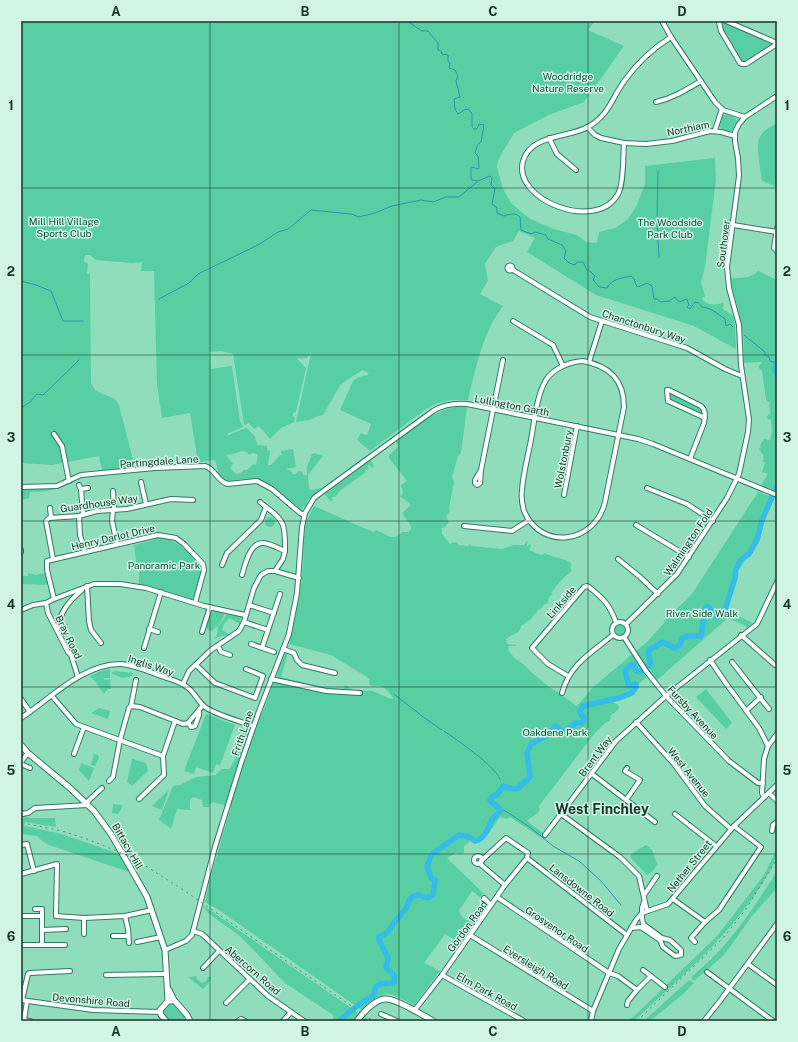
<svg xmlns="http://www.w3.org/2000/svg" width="798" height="1042" font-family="'Public Sans',sans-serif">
  <rect width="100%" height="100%" fill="#90ddbc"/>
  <g fill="#58cfa2" fill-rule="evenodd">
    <path d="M21 21H595L588 30 624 46 584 102 549 115 514 133 498 160 497 167 503 189 511 203 530 219 554 229 577 235 586 242 597 243 599 232 615 228 628 219 637 205 645 184V166L715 158 716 179 705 267 701 282 705 297 702 298C706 306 715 305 723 303L724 306 722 308 733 316 735 325 736 349 694 326 596 295 527 252 535 238 519 231 513 241 496 247 485 264 488 281 480 294 503 306C483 332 476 367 468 400H450L438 403 426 409 370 451 357 440 361 433 367 435 371 424 340 410 353 381 359 377 367 375 369 373 361 370V371L341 384 323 415 318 416 309 420 296 422 311 353 307 358 297 359 306 368 296 412 293 413V417H295L294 422 281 428 270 439 259 426 254 429 249 423 245 425 244 424 233 354 221 351 210 352 211 369 231 366 232 367 240 421 243 427 227 434 228 435 246 428 249 430 256 438 255 439 258 445 267 446V450L270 451 268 465H271L280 455H282L281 451 293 449 296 467 286 469 291 471 293 474H296L299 471 302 472 304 476 306 474 307 475V467L312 454 314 453 323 456 308 475 309 489 311 490 321 488 314 495H312L310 499H308L306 507 303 506V509L300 510 296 505 291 503C282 496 266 480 255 479 245 478 234 481 224 481L220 477 215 460 198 462 190 413 162 418 157 385 154 271H141L142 262 132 263 96 260 90 255H85L84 262 88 263 87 274H90L91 383 96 391 115 399 119 405 135 468 102 470 99 456 52 465 21 463ZM242 451 247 452 249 455 253 453 257 454 258 456 256 465 253 464 247 470H244L241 473 236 474 230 468 233 464 226 455 233 454Z"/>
    <polygon points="723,22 726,22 772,43 771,45 743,63 741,62 723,32 720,24"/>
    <circle cx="728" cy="123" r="9"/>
    <path d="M777 123V187L762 181C761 171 755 145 760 137 763 130 771 127 777 123Z"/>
    <path d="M758 271 777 280V491L761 485 768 474 762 472 765 462H763L764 456 759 449 761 447 760 445 764 439 770 440 772 430 771 419 768 420 767 417 770 413 769 402 766 400 762 371 758 367 762 362 744 363C744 348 744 332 740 317 737 303 732 291 730 278 740 278 750 279 758 271Z"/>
    <polygon points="669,392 702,409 703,415 669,400"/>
    <path d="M457 407H467L461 453 458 456 452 477 454 482 449 508 450 511 446 516 449 522 444 528 442 527V534L450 544C454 542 456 542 459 545L468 546 470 544 471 546 502 549 514 545H524L527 541 528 542 526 547 530 544 531 546 529 550 541 555 544 553C553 558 564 557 572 564L570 568 572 571C563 577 558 584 551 593L553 594 549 597 548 603 543 605 542 608 538 610 531 619 521 626V628L517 633 514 634 506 639 507 644 516 645V646H509L508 650C511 653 513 657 516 659 518 661 521 662 523 664 530 671 552 691 560 693V694L577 706 593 687 648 641 665 622 664 621 692 594 758 492 774 498 762 522 758 540 750 555 745 558 737 569 736 580 727 611 753 623 747 628 746 626 728 618 657 680 651 673 638 685 633 694C625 695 620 698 612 699V701L619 706V709L610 716 611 719 603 725 595 733 538 807 540 808C539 816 532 815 527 821L543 833 540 837 510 817 507 819 500 817 489 833 478 843 470 841 464 846V853L459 854 456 853 447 858 483 893 480 897 472 891 459 911C462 917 464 920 470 921L475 917 478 920 475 924 476 925 473 926 461 943 445 934 424 963 440 971 414 1005C385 991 388 988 363 1011L219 910 205 902 210 879 231 807 212 802 209 807H203L202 800 193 797 190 801V810L177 809 171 829 159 820 173 786 180 785 196 777 215 775 222 769H229L236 758 238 750 235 744 241 733H253L264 709 274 682 278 677 276 674 285 651 288 653 281 677 323 687 343 689 345 685 354 690 373 691 389 698 394 699C390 694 385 686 378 686 374 686 373 686 369 685V680L370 679 331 655 289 644 302 581 305 524 314 506 373 532 376 530 391 537H395L402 532H409L411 529V526L402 513 411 505 400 496 403 493 401 485 407 481 389 458V455L398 447 396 442C414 428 433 410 457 407Z"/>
    <polygon points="371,460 374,466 372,468 369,465 367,466 369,469 367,470 365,469 366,472 341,490 335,497 332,497 333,501 330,501 325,494"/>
    <path d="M73 479 75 482C58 489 48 492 30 492L29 498 21 500V484L50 487Z"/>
    <circle cx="270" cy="522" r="5"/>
    <path d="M156 538C172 536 190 552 200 563V570L202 572 192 601 139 584V570H137L134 545 154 540Z"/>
    <polygon points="28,573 36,575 45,573 48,585 22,584 22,576 28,576"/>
    <path d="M213 610 225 612C223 620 218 626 212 631L208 630 206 627 210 612 213 613Z"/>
    <polygon points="228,613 241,617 240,624 229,618 224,624 222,630 230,635 221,636 214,639 217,635 218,627"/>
    <circle cx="620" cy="630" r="6"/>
    <polygon points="110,669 110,678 104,678 105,680 110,679 111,689 108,689 104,694 96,683 98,682 95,682 92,678 91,678 90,676 100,671"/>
    <polygon points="116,671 133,673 132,676 122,678 112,674 112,672"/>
    <polygon points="706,689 732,723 726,729 696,697"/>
    <polygon points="99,708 110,711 108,719 91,713"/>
    <polygon points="206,714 235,725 220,765 216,764 213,773 196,767 194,774 184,771"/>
    <polygon points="94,754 98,755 99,758 95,766 91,765"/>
    <polygon points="132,759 146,763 148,771 132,786 127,782"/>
    <polygon points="81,763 94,768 89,781 79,770"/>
    <polygon points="169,790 162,810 152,806"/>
    <polygon points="113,804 122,805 122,808 118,814 112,813"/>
    <polygon points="21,815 31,818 55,818 56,827 25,822 24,826 58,833 111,851 120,855 129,872 49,845 42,841 37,836 21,834"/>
    <polygon points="646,845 652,850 657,864 653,871 647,875 631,858 631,854"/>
    <path d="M777 849C777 861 769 871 763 882 729 937 681 977 634 1021H629L717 936 764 875Z"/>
    <path d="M777 871V888L752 916 730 947 723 956 694 981 691 977C702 968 713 958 723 947 743 924 761 897 777 871Z"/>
    <polygon points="201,904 370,1021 334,1021 333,1015 285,983 240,936 209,914"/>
    <polygon points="196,976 197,979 202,983 206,981 208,977 211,977 211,980 203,989 188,977"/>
    <polygon points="689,980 694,983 683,994 650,1021 644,1021"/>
    <polygon points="171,1002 174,1003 184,1015 184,1020 183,1021 169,1021 163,1013 163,1008"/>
  </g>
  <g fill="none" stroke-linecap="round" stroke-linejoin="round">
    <g stroke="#2c94af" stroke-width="1">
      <path d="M407 21 422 31H428L438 43V50L441 51 442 54 448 55V61L450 64 449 68 455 70 458 76 456 81 460 97 454 99 455 109 458 114 466 109 469 110 472 113V127L474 129H477L479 124 484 125 481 142 478 144 475 153 478 156 479 167 478 169 472 167 471 169V178L472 180 478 181 490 176 492 178 491 185 495 189 492 204 497 208V213L504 216C511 214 514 212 520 217L521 230 531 234 535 232 546 235 548 239 562 245 566 251 564 258 569 263 575 265 577 262H583L587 270 591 272 595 276 593 280 599 287 607 288C611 279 622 278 631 276L634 279 636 285 638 287 647 283 652 286 654 299H657L661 302 669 301 675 297 679 302 687 299 689 305 687 307 690 309 695 302 699 303 702 307C710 307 718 314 725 319L726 326 730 324 733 327"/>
      <polyline points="658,171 657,221 659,257"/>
      <polyline points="21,281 36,285 51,291 63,321 83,321"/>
      <polyline points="159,299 189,283 198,274 260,244 278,232 288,229 311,210 351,214 359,217 375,213 392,206 421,200 433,202 446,197 459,197 477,182"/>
      <polyline points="744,335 765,352 765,355 769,357 770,361 777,363 777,366"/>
      <polyline points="21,408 30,402 37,394 43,395 79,360"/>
      <polyline points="394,694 422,716 442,730"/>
      <path d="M444 731C457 740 494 765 500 779"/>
      <polyline points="500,811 504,810 531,828 553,846 579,861 601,881 621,905"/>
    </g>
    <g stroke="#35bce9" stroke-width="5.5">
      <polyline points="776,365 775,371 777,374"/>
      <path d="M340 1021C345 1014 365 1000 373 996L376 987 379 984 392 983 395 982 394 975 386 968 388 958 379 940V937L387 933 394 923 407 907 409 900 414 896 419 895 428 898 433 895 435 880 431 878 427 866 432 854 459 835 467 836 475 841C486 839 488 826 493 818 495 816 498 814 500 811 499 805 492 805 490 800L493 796 497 795 503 786 513 789 518 788 530 777 527 753 531 744 548 735 555 726 559 728 562 731 566 732 575 723H580L584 721V717L581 715 580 711 583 706 619 698 632 693 636 687V684L629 686 625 671 632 664 634 665 636 671 639 672 650 665C651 659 647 655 649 650L663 642 675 648 680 645 682 638 689 636H701L706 607H709L716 617 724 613 735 578 736 569 742 559 749 554 757 540 762 520 777 486"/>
    </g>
    <g stroke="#2e7c5f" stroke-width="6">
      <g id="minor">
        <polyline points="662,21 671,37 715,102 723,110 745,117"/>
        <polyline points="726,21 777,43"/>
        <polyline points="719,22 721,31 740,63 742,64 746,64 777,44"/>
        <path d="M656 102C673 98 686 90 701 81"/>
        <polyline points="587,127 595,135 601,138 624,143 646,144 672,141 710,131 721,132 735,136"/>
        <polyline points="715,130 722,109"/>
        <polyline points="549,138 557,154 576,170"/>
        <path d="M624 143C623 155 624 184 618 194 597 233 512 200 523 161 531 134 568 138 588 127 610 114 611 99 625 80 638 62 652 49 671 37"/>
        <polyline points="733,225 777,232"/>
        <polyline points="777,228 774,248 777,251"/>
        <circle cx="510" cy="268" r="2.5"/>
        <polyline points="513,270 590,317 687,348 725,369 742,376"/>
        <polyline points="513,321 553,345 563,366"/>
        <path d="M583 361C610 366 624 380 624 407L605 502C595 544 541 551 524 511 522 504 521 497 522 490 523 475 527 460 530 445 534 426 536 396 546 380 554 368 569 362 583 361Z"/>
        <polyline points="589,362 602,321"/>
        <polyline points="54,434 62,446 69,481"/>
        <path d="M690 459 704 423C705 416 706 410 701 406L669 390H667L668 401 705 418"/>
        <polyline points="481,470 475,480 475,483 477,485 480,483 481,470 503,360"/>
        <polyline points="141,482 146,504"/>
        <polyline points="79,485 81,489 83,514"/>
        <path d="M21 487 57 486 81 475 102 473 155 468 205 466C216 469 216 481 228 484L257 481 272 489 300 513 304 515"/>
        <polyline points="647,488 687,504 713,521"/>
        <polyline points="81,489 88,488"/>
        <polyline points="113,491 114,509"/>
        <polyline points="564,495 577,426"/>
        <polyline points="260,502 266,507"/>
        <polyline points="50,508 51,517"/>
        <polyline points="113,510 112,521 117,544"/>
        <polyline points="79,516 80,535 85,552"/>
        <polyline points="636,525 689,557"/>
        <polyline points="464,526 512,531 529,520"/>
        <polyline points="21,550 21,552"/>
        <polyline points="53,559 46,521 49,518 79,516 97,511 127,509 171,499 193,500"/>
        <polyline points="618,559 640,577 658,594"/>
        <path d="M222 565 227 553 261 520 266 507C286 521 285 527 285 551"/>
        <path d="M242 575C245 566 249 542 264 543 271 544 278 548 285 551L283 559 275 571"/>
        <polyline points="87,586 89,621 91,630 101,643"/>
        <polyline points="54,599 47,570 47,561 158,535 176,538 184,544 203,564 204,570 195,603"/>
        <polyline points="46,603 48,613 68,652 71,655 78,677"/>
        <polyline points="249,605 274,613"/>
        <polyline points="21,610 33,605 46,603 54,599 94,584 120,584 146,588 204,606 245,615"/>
        <circle cx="620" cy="630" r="8"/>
        <polyline points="244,622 268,630"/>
        <polyline points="626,624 677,574 727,498 739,474 748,432 749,419 741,365 739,325 729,288 727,267 739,176 738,158 735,142 735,132 739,124 745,117 777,96"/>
        <polyline points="149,629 158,632"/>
        <path d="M57 630C61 611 67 603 82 590"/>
        <polyline points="202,632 210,607"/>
        <polyline points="741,635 775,665"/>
        <polyline points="624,637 646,671 666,696 729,761 758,783 763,783"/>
        <polyline points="251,644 274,652"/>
        <polyline points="218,646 221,652 230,655"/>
        <polyline points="144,648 161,592"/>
        <polyline points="262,648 280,594"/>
        <polyline points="283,649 294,653 297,660 302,665 335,673"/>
        <polyline points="710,660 725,682 759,728 768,746"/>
        <polyline points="732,662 769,709"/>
        <polyline points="196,665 215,683 255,698 263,676 246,669"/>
        <path d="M568 676 548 664 532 648 584 587 587 586 589 587C604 599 609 604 616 622"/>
        <polyline points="271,679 326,691 360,693"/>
        <polyline points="183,684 189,671 211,650 239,631 244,622 254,588 261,575 268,571 275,571 299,578"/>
        <path d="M562 693C570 664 591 653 613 635"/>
        <polyline points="52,696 76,724 163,756"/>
        <polyline points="21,699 30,712"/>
        <polyline points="131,706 136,680"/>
        <polyline points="747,710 761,697"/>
        <path d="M21 718C50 699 84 663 121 664 133 665 145 670 156 674 165 678 176 680 184 685 194 690 197 701 205 707 216 715 240 721 253 726"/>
        <polyline points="636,722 674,764 705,806 731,829"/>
        <polyline points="188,723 191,727 195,726 199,715 199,711"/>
        <polyline points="74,754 84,727"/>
        <polyline points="21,762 28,753"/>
        <polyline points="21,764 30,768"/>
        <polyline points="592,774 655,822"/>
        <polyline points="109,781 113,777 120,740 129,708 131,706 140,707 183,724 188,723 203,705"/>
        <polyline points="769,793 777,801"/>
        <polyline points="764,797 762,793 764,759 768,746 777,734"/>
        <polyline points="139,799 164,775 163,756 175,721"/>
        <polyline points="626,800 640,780 625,771 627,768"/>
        <polyline points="86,803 102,788"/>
        <polyline points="21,812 22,814 28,813 35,808 88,805"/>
        <polyline points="561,814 620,857 639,876 647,911"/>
        <polyline points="675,814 716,846"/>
        <polyline points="772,831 773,825 777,822"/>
        <polyline points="545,835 616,741 666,696 757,624 777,582"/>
        <polyline points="21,845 27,844 34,871"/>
        <circle cx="478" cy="860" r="4"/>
        <polyline points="527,858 627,935"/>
        <polyline points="481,861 506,838 528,853 527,858"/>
        <polyline points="479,863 505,885"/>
        <polyline points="21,874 57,864 56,916 84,918 125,916 152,910"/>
        <polyline points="644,895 657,876"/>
        <polyline points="497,897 609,973 618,976 637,990 651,976"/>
        <polyline points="484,898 491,905"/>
        <polyline points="673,899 705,922 719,910 761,847 734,826"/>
        <polyline points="35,909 42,909 42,945"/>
        <polyline points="21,916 42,916"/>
        <polyline points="125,916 128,929 129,943"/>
        <polyline points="84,918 84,934"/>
        <polyline points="631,928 641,927 660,940 663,947 675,956 681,955 681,950 670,940 662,938 643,924 642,918 642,908 644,902"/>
        <polyline points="42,930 66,929"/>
        <polyline points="193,931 202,934 268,996 304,1021"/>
        <polyline points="470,935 593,1011"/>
        <polyline points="113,936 128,936"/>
        <polyline points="137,942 161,937"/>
        <polyline points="695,942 691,938 705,922"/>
        <polyline points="23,945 65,945"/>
        <path d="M165 950 186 941 192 935 215 847 241 763 258 714 289 634 297 593 302 527 305 513 314 498 322 492 433 411C444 404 455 403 467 404L638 439 653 444 777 495"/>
        <polyline points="748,964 777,985"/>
        <polyline points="203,968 219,951"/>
        <polyline points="643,970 665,987"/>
        <polyline points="707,972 773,1021"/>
        <polyline points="106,975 166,974"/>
        <polyline points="442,975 524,1021"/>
        <polyline points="21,1000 93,1010 160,1012"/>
        <polyline points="22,1000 28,974 30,973 70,971"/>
        <polyline points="226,1003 250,979"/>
        <polyline points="627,1005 628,1001 637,990"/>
        <polyline points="414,1011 442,975 505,885 527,858"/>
        <polyline points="381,1014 397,1021"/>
        <polyline points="21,1020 30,1021"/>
        <polyline points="24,1020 27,1001"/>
        <polyline points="238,1021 241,1019 245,1021"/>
        <polyline points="283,1021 291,1012"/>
        <polyline points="591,1021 593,1011 619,949 636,920 642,913 668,904 734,826 777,785"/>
        <polyline points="704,1021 720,1001 777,924"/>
      </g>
    </g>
    <g stroke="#2e7c5f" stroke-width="7">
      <g id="major">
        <polyline points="21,745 28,753 70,788 94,811 111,834 130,867 147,897 165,950 168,1001"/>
        <polyline points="169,990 174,1000 187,1015 190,1021"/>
        <polyline points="166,1021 161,1015 160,1010 168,1001 171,1001"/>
        <path d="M357 1021C363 1013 375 999 386 999 396 999 423 1015 433 1021"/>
      </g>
    </g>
    <use href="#minor" stroke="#fff" stroke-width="4"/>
    <use href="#major" stroke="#fff" stroke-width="5"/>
    <g stroke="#528771" stroke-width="1" stroke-dasharray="2 4" stroke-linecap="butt">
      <polyline points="28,824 62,831 90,840 133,858 182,889 373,1021"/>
      <polyline points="637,1021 723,938 746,909 777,859"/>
    </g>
  </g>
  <path fill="none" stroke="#163629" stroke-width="1" stroke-opacity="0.55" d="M210 21V1021M399 21V1021M588 21V1021M21 188H777M21 355H777M21 521H777M21 687H777M21 854H777"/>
  <g text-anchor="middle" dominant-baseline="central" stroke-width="3" stroke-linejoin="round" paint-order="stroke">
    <g font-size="10" fill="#0b513a" stroke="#d0f5e3">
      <text x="568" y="76">Woodridge<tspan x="568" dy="12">Nature Reserve</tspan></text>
      <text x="64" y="221">Mill Hill Village<tspan x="64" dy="12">Sports Club</tspan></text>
      <text x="670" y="222">The Woodside<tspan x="670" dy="12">Park Club</tspan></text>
      <text x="164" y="565">Panoramic Park</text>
      <text x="702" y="613">River Side Walk</text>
      <text x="555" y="732">Oakdene Park</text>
    </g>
    <g font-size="10" fill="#163629" stroke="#d0f5e3">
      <text transform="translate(688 128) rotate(-12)">Northiam</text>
      <text transform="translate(723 244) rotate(-83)">Southover</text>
      <text transform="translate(644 326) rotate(18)">Chanctonbury Way</text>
      <text transform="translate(512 405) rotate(11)">Lullington Garth</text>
      <text transform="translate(563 459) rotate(-79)">Wolstonbury</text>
      <text transform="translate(159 461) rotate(-4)">Partingdale Lane</text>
      <text transform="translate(99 503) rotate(-8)">Guardhouse Way</text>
      <text transform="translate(113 537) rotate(-13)">Henry Darlot Drive</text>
      <text transform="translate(688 542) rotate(-56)">Walmington Fold</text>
      <text transform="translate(561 602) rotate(-49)">Linkside</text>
      <text transform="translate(69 637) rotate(64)">Bray Road</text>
      <text transform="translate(151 665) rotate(18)">Inglis Way</text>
      <text transform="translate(693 712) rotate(47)">Fursby Avenue</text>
      <text transform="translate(242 733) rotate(-71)">Frith Lane</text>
      <text transform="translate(595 756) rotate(-53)">Brent Way</text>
      <text transform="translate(689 772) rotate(51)">West Avenue</text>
      <text transform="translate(128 846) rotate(60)">Bittacy Hill</text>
      <text transform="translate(689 866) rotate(-51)">Nether Street</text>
      <text transform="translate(582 890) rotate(38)">Lansdowne Road</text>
      <text transform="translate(467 926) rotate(-54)">Gordon Road</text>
      <text transform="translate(557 929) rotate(34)">Grosvenor Road</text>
      <text transform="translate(536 967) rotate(32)">Eversleigh Road</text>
      <text transform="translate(253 970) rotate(41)">Abercorn Road</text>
      <text transform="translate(487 991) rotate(29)">Elm Park Road</text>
      <text transform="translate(91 1000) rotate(5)">Devonshire Road</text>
    </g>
    <g font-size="14" font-weight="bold" fill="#163629" stroke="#d0f5e3">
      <text x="602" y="809">West Finchley</text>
    </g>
  </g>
  <rect width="798" height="1042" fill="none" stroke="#d0f5e3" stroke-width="44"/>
  <rect x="22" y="22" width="754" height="998" fill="none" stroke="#163629" stroke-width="1.5"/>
  <g font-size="13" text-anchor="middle" font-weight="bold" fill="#163629">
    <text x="116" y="16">A</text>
    <text x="305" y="16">B</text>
    <text x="493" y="16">C</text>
    <text x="682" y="16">D</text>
    <text x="11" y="110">1</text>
    <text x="787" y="110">1</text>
    <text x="11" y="276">2</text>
    <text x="787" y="276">2</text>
    <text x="11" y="442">3</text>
    <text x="787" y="442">3</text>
    <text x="11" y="609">4</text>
    <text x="787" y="609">4</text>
    <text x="11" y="775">5</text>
    <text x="787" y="775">5</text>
    <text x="11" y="941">6</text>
    <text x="787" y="941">6</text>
    <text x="116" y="1036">A</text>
    <text x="305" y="1036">B</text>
    <text x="493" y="1036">C</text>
    <text x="682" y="1036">D</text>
  </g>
</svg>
